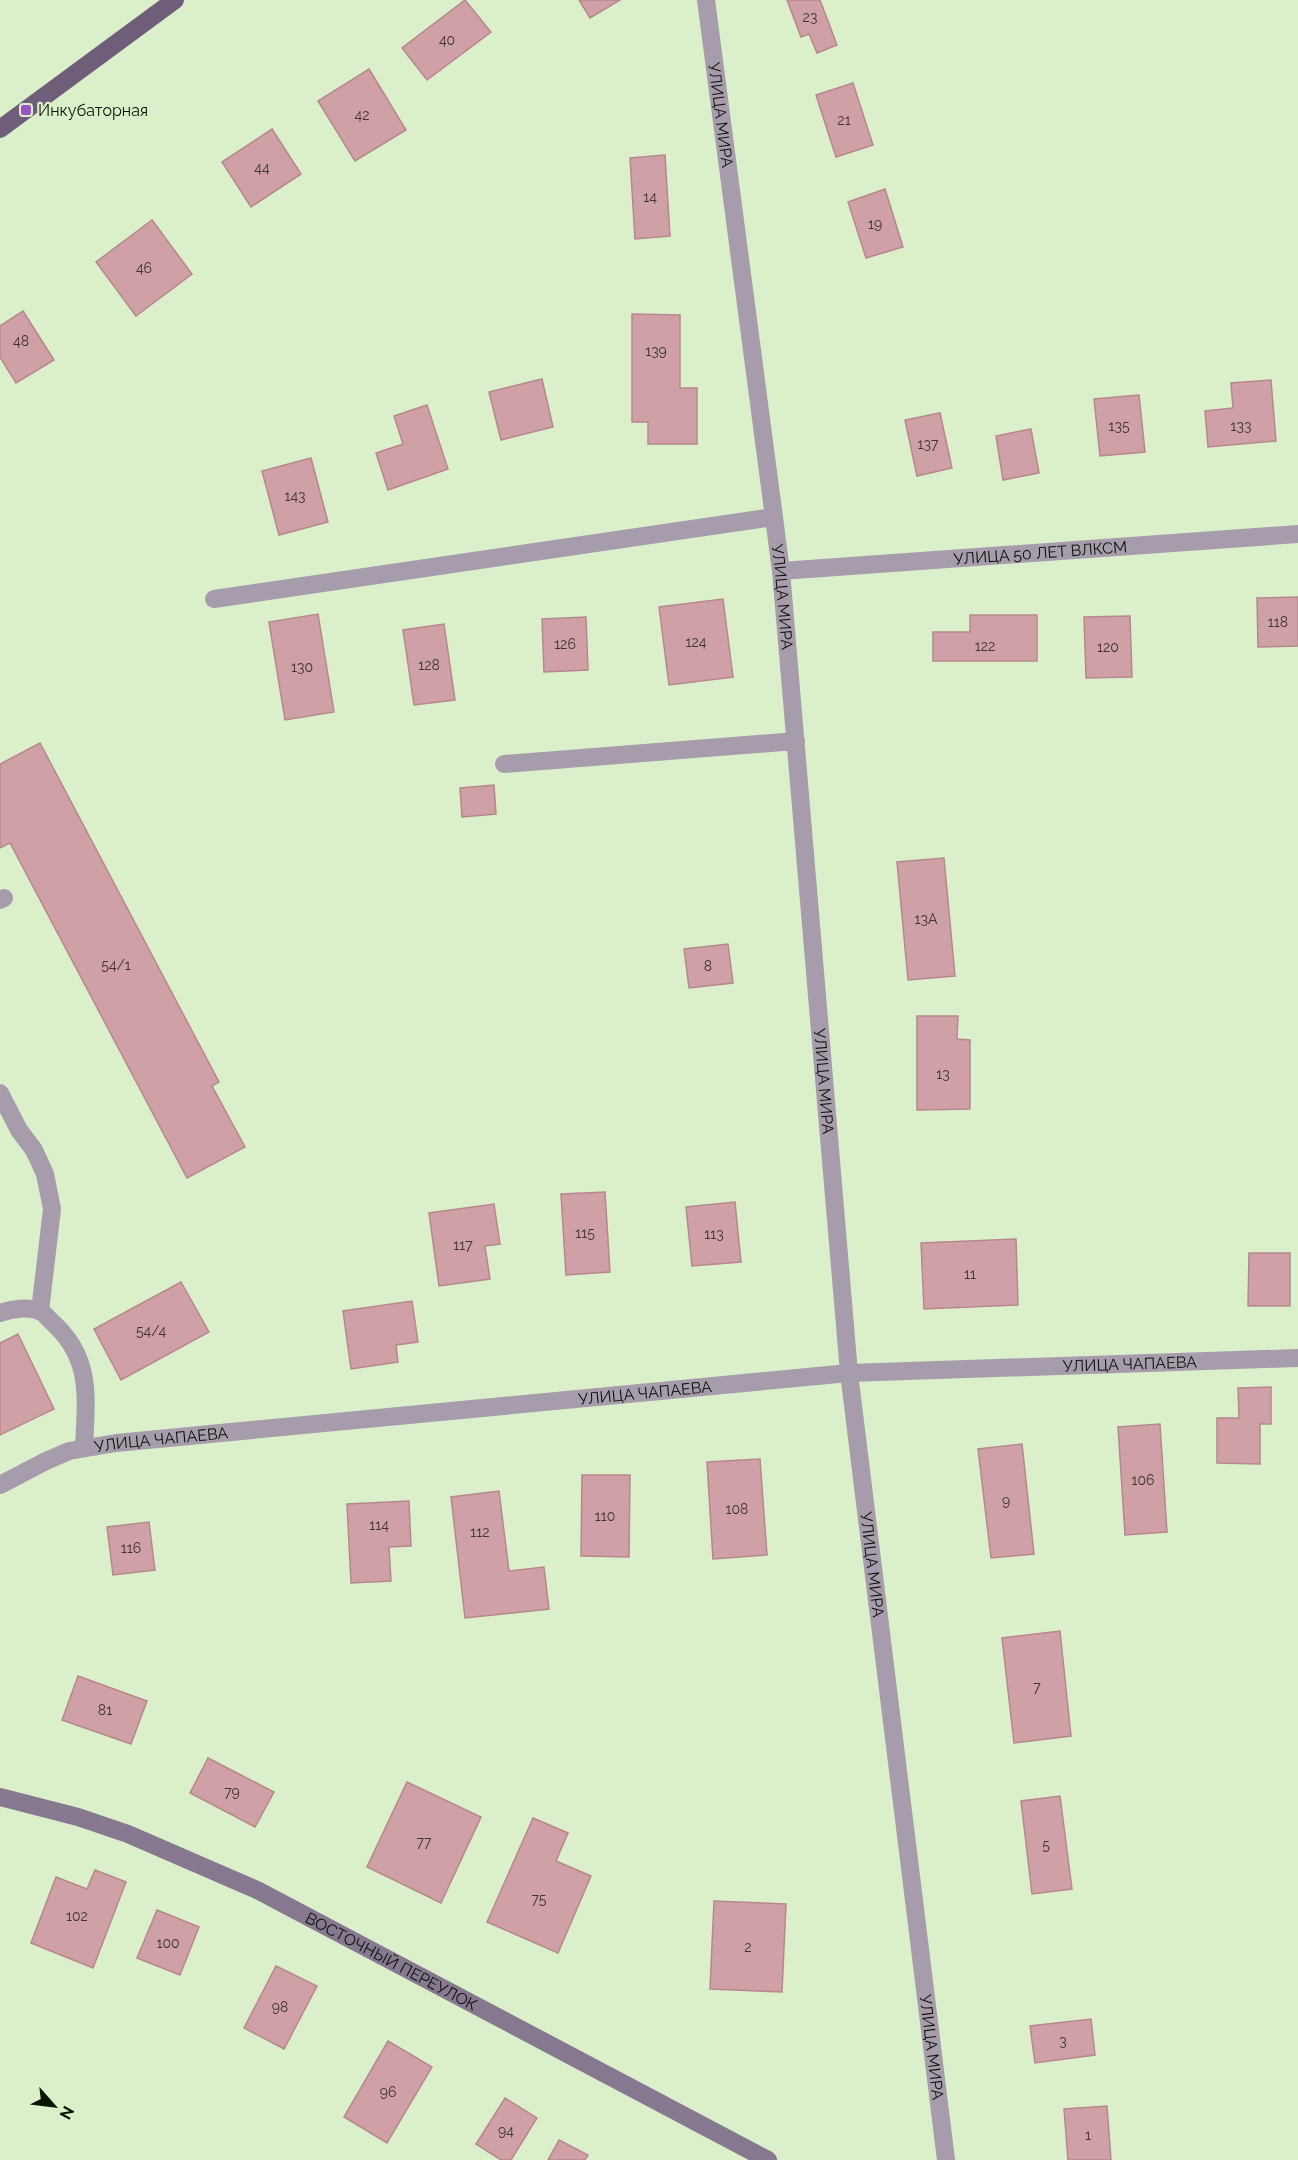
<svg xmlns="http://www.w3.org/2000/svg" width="1298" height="2160" font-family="Raleway,sans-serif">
  <rect width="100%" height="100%" fill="#dbf0ca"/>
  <g fill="#cfa0a5" stroke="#b6888d" stroke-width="1.5">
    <polygon points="465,0 491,32 427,80 402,48"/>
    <polygon points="579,0 620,0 590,18"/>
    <polygon points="787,0 820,0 837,45 817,53 809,34 801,37"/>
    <polygon points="369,69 406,130 355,161 318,101"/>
    <polygon points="853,83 873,145 836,157 816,95"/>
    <polygon points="272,129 301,174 251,207 222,162"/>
    <polygon points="665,155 670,236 635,239 630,158"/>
    <polygon points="885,189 903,247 866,258 848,202"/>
    <polygon points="152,220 192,274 136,316 96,262"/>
    <polygon points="23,311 54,360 16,383 0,357 0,326"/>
    <polygon points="632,314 680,315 680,388 697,388 697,444 648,444 648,422 632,422"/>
    <polygon points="542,379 553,427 501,440 489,392"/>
    <polygon points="1271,380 1276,441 1208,447 1205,411 1233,408 1231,383"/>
    <polygon points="1139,395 1145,452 1100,456 1094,399"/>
    <polygon points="427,405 448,469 388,490 376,453 403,444 394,416"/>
    <polygon points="940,413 952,468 917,476 905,420"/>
    <polygon points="1031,429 1039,473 1003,480 996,436"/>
    <polygon points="311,458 328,522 279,535 262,471"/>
    <polygon points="1298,597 1298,646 1258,647 1257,598"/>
    <polygon points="723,599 733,677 669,685 659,607"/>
    <polygon points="318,614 334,712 285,720 269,622"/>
    <polygon points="970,615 1037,615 1037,661 933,661 933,632 970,632"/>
    <polygon points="1130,616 1132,677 1086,678 1084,617"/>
    <polygon points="586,617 588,670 544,672 542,619"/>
    <polygon points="444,624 455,700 414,705 403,630"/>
    <polygon points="40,743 219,1082 212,1086 245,1147 187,1178 10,843 0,848 0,764"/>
    <polygon points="494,785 496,814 462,817 460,788"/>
    <polygon points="944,858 955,976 908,980 897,862"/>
    <polygon points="728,944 733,983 689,988 684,949"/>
    <polygon points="917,1016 958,1016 957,1039 970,1040 970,1109 917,1110"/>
    <polygon points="605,1192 610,1272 566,1275 561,1194"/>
    <polygon points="735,1202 741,1262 692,1266 686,1207"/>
    <polygon points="494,1204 500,1244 485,1246 490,1279 439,1286 429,1213"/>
    <polygon points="1016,1239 1018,1305 924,1309 921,1243"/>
    <polygon points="1249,1253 1290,1253 1290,1306 1248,1306"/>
    <polygon points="181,1282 209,1332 121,1380 94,1329"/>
    <polygon points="412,1301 418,1342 396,1345 398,1362 351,1369 343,1311"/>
    <polygon points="18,1334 54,1409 0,1435 0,1343"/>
    <polygon points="1271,1387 1271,1424 1260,1424 1260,1464 1217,1463 1217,1418 1239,1418 1238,1388"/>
    <polygon points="1160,1424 1167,1532 1125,1535 1118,1427"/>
    <polygon points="1022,1444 1034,1554 991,1558 978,1449"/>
    <polygon points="760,1459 767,1555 713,1559 707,1462"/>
    <polygon points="582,1475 630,1475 629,1557 581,1556"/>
    <polygon points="499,1491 509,1571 544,1567 549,1609 465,1618 451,1497"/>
    <polygon points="409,1501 411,1546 389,1547 391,1581 351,1583 347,1504"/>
    <polygon points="149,1522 155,1570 113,1575 107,1527"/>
    <polygon points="1060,1631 1071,1736 1014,1743 1002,1638"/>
    <polygon points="78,1676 147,1701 131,1744 62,1720"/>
    <polygon points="208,1758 274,1792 255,1827 190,1793"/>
    <polygon points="407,1782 481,1817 441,1903 367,1867"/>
    <polygon points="1060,1796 1072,1889 1032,1894 1021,1801"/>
    <polygon points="533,1818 568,1833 556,1861 591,1876 558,1953 487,1922"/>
    <polygon points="95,1870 126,1882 93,1968 31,1943 56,1877 87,1889"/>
    <polygon points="714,1901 786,1904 782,1992 710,1989"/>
    <polygon points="157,1910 199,1927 180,1975 137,1958"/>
    <polygon points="276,1966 317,1986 284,2049 244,2028"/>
    <polygon points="1091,2019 1095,2055 1035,2063 1030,2026"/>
    <polygon points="388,2041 432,2067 387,2143 344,2117"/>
    <polygon points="505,2098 537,2118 511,2160 501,2160 476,2144"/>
    <polygon points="1107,2106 1111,2160 1068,2160 1064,2109"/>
    <polygon points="559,2140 588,2155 585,2160 548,2160"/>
  </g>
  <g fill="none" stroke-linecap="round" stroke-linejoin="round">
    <g stroke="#a69cac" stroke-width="18">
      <polyline points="214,599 774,517"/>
      <polyline points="504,764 796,741"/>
      <polyline points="0,900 4,898"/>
      <polyline points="0,1093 19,1130 34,1150 45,1174 52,1209 40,1311"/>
      <path d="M0 1313C11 1309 29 1306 41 1312 44 1313 48 1318 51 1321 93 1358 86 1397 84 1448"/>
    </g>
    <g stroke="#a69cac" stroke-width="18">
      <path id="s1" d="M706 0 781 571 849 1373 946 2160"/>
      <path id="s2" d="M781 571 1298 534"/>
      <path id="s3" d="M0 1485 46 1461 69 1451 116 1443 849 1373 1298 1358"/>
    </g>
    <path stroke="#86788f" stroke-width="18" id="s4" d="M0 1797 78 1817 128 1834 257 1890 768 2160"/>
    <polyline stroke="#6f5e7a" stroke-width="18" points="0,129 175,0"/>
  </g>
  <rect fill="#9c53c6" stroke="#dbf0ca" stroke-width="2" x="20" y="104" width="12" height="12" rx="3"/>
  <g text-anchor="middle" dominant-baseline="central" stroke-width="4.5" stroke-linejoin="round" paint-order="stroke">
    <g font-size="14" fill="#3c362e">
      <text x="810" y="17">23</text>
      <text x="447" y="40">40</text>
      <text x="362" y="115">42</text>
      <text x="844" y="120">21</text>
      <text x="262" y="168">44</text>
      <text x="650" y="197">14</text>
      <text x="875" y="224">19</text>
      <text x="144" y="268">46</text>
      <text x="21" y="341">48</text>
      <text x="656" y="351">139</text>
      <text x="1119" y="426">135</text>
      <text x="1241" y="426">133</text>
      <text x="928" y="444">137</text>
      <text x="295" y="496">143</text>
      <text x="1278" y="622">118</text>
      <text x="696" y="642">124</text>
      <text x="565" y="644">126</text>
      <text x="985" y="646">122</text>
      <text x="1108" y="647">120</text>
      <text x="429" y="665">128</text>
      <text x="302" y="667">130</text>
      <text x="926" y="919">13А</text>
      <text x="116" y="965">54/1</text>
      <text x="708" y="966">8</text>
      <text x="943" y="1074">13</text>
      <text x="585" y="1233">115</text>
      <text x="714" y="1234">113</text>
      <text x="463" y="1245">117</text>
      <text x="970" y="1274">11</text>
      <text x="151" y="1331">54/4</text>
      <text x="1143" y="1480">106</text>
      <text x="1006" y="1501">9</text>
      <text x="737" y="1509">108</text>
      <text x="605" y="1516">110</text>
      <text x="379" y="1525">114</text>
      <text x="480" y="1532">112</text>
      <text x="131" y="1548">116</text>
      <text x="1037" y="1687">7</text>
      <text x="105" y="1710">81</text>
      <text x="232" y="1792">79</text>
      <text x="424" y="1842">77</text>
      <text x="1046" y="1845">5</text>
      <text x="539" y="1899">75</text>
      <text x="77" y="1916">102</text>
      <text x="168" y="1943">100</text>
      <text x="748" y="1947">2</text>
      <text x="280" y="2007">98</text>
      <text x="1063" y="2041">3</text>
      <text x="388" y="2092">96</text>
      <text x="506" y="2131">94</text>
      <text x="1088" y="2135">1</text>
    </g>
    <g font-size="16" fill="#0b1206" stroke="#dbf0ca" text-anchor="start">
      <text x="38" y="110">Инкубаторная</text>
    </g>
    <g font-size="16" fill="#0b1206" stroke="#dbf0ca">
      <text stroke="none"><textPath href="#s1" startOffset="116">УЛИЦА МИРА</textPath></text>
      <text stroke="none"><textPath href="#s2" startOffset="260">УЛИЦА 50 ЛЕТ ВЛКСМ</textPath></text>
      <text stroke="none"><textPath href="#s1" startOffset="602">УЛИЦА МИРА</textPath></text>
      <text stroke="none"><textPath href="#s1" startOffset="1088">УЛИЦА МИРА</textPath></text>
      <text stroke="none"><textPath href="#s3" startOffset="1142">УЛИЦА ЧАПАЕВА</textPath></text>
      <text stroke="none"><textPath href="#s3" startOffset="656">УЛИЦА ЧАПАЕВА</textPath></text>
      <text stroke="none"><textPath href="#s3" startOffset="170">УЛИЦА ЧАПАЕВА</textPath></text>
      <text stroke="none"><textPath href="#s1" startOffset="1574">УЛИЦА МИРА</textPath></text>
      <text stroke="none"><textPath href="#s4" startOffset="426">ВОСТОЧНЫЙ ПЕРЕУЛОК</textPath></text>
      <text stroke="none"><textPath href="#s1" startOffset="2060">УЛИЦА МИРА</textPath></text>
    </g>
  </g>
  <g transform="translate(54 2106) rotate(118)" stroke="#dbf0ca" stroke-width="4.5" paint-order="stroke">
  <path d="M0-4.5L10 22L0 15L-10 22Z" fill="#0b1206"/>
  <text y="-9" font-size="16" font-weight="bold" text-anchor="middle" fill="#0b1206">N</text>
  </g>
</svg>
